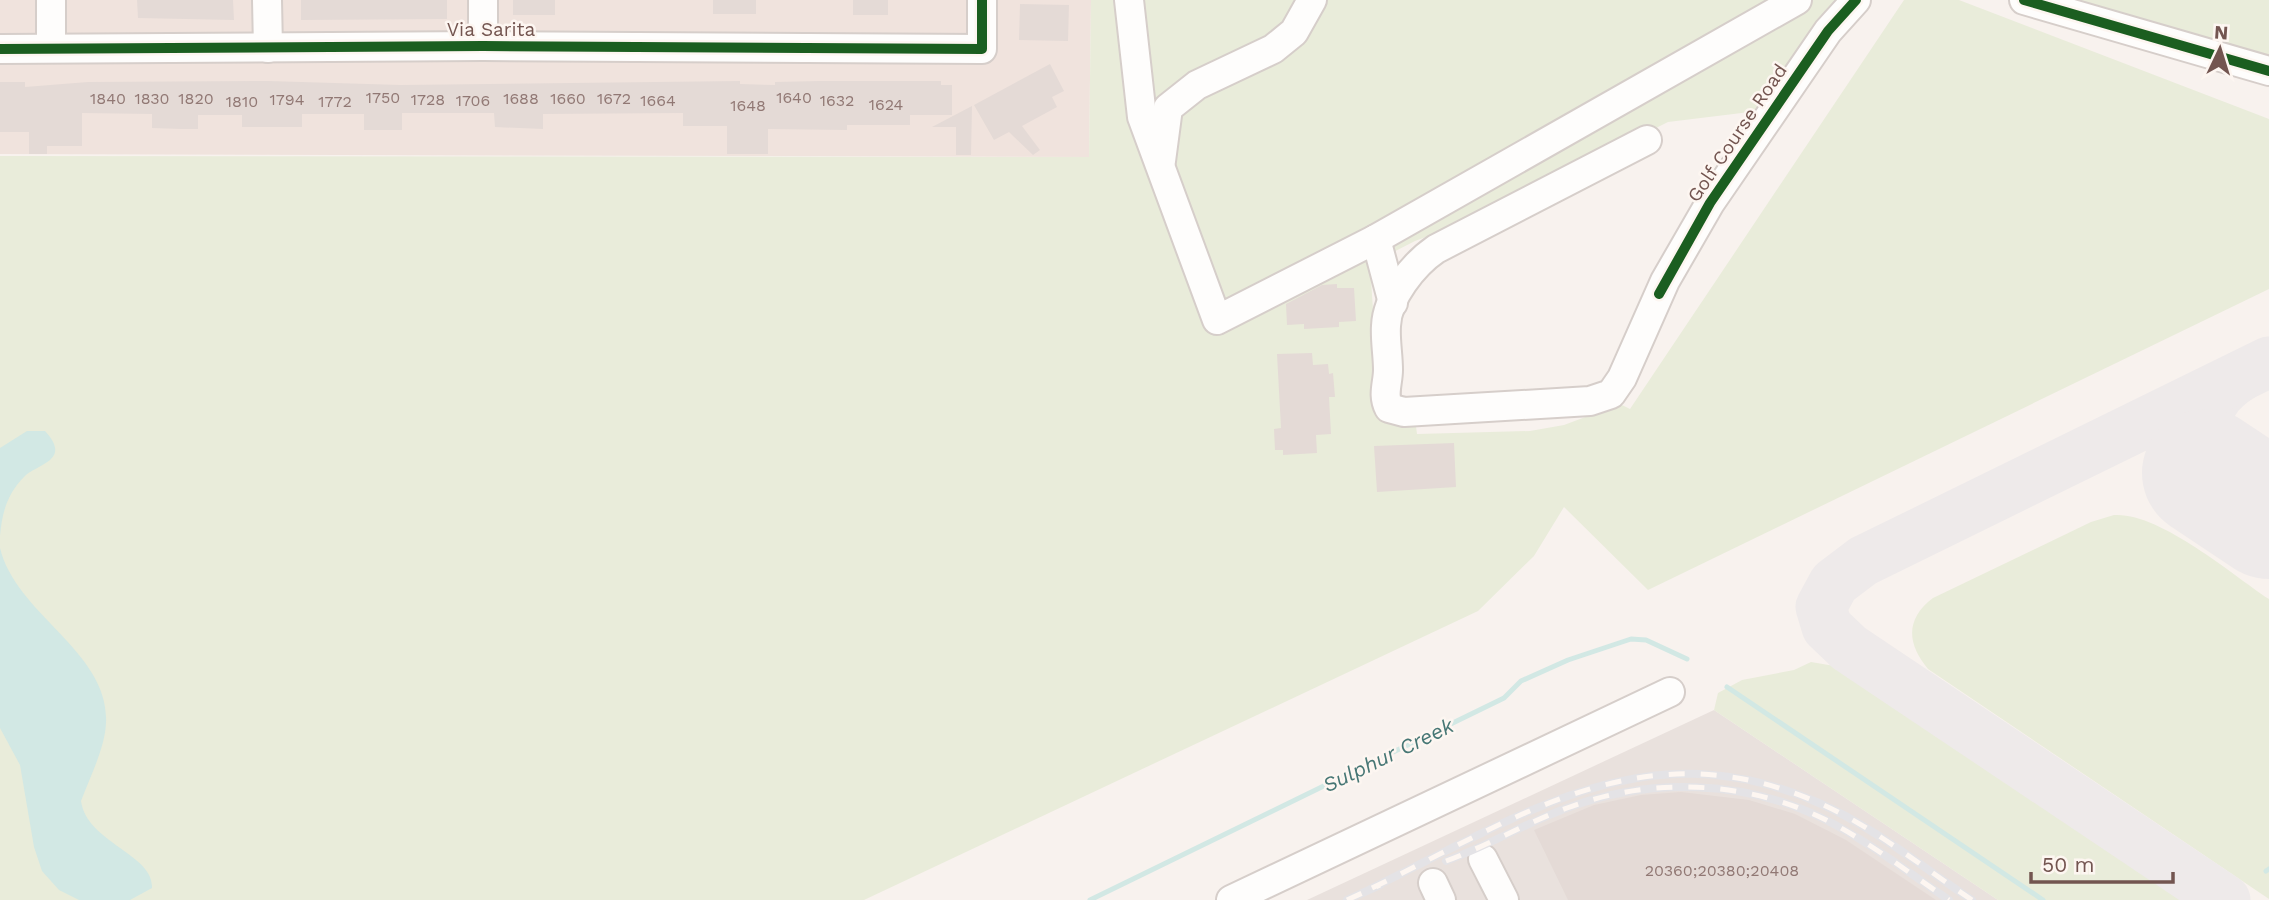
<svg xmlns="http://www.w3.org/2000/svg" width="2269" height="900" font-family="'Work Sans',sans-serif">
  <rect width="100%" height="100%" fill="#f8f2ee"/>
  <polygon fill="#f0e3dd" points="0,0 1091,0 1089,157 0,154"/>
  <polygon fill="#e9e1dd" points="1714,710 1998,900 1307,900"/>
  <g fill="#e9ecda">
    <polygon points="1091,0 1839,0 1758,111 1668,122 1474,219 1415,241 1370,264 1377,371 1370,400 1376,410 1415,419 1417,434 1530,431 1564,425 1620,404 1630,409 1904,0 1959,0 2269,119 2269,289 1648,590 1564,507 1534,556 1478,611 864,900 0,900 0,156 1089,157"/>
    <polygon points="2063,0 2269,0 2269,59"/>
    <path d="M2114 515C2159 512 2230 573 2269 599V899L1928 669C1907 644 1905 619 1933 598L2091 522Z"/>
    <polygon points="1811,662 1846,668 2190,900 1998,900 1714,710 1718,693 1742,680 1794,670"/>
  </g>
  <g fill="#d2e8e4">
    <path d="M27 431H45C73 461 36 464 24 477 7 494 2 513 0 536V448Z"/>
    <path d="M0 548C16 615 110 652 106 723 105 748 90 777 81 801 87 843 154 854 152 888L130 900H79L59 890 42 871 34 847 20 765 0 728Z"/>
  </g>
  <g fill="none" stroke-linecap="round" stroke-linejoin="round">
    <g stroke="#d2e8e4" stroke-width="5">
      <polyline points="1727,687 2043,900"/>
      <polyline points="2266,871 2269,869"/>
      <polyline points="1090,900 1504,698 1521,681 1568,660 1631,639 1646,640 1687,659"/>
    </g>
    <g stroke="#eeeaea" stroke-width="51">
      <path d="M2235 493C2206 450 2187 410 2241 376"/>
      <polyline points="2225,900 1849,648 1827,627 1821,607 1834,583 1863,561 2269,362"/>
    </g>
    <polyline stroke="#eeeaea" stroke-width="128" points="2206,473 2269,515"/>
  </g>
  <g fill="#e4dad6">
    <polygon points="137,0 233,0 234,20 138,18"/>
    <polygon points="301,0 447,0 447,19 301,20"/>
    <rect x="513" y="0" width="42" height="15"/>
    <rect x="713" y="0" width="43" height="14"/>
    <rect x="853" y="0" width="35" height="15"/>
    <polygon points="1020,4 1069,5 1068,41 1019,40"/>
    <polygon points="1050,64 1064,91 1052,97 1057,107 1022,126 1040,150 1033,155 1009,132 994,140 974,105"/>
    <polygon points="268,81 401,85 740,81 740,84 775,85 775,82 819,81 941,81 941,85 952,85 952,115 910,115 910,125 847,125 847,130 768,129 768,154 727,154 727,126 683,126 683,113 543,114 543,129 495,127 494,113 402,113 402,130 364,130 364,114 302,114 302,127 242,127 242,115 198,115 198,129 181,129 152,128 152,114 82,113 82,146 47,146 47,154 29,154 29,132 0,132 0,82 25,82 25,87 88,82"/>
    <polygon points="972,106 971,155 956,155 956,127 932,127"/>
    <polygon points="1337,284 1337,288 1354,288 1356,321 1339,322 1339,327 1304,329 1304,324 1287,325 1286,304 1322,285"/>
    <polygon points="1312,353 1313,365 1328,364 1329,374 1333,373 1335,397 1329,397 1331,434 1316,435 1317,453 1283,455 1283,450 1275,450 1274,429 1281,428 1277,354"/>
    <polygon points="1454,443 1456,487 1377,492 1374,446"/>
    <polygon points="1681,792 1749,800 1795,814 1846,840 1936,900 1568,900 1534,830 1594,805 1641,795"/>
  </g>
  <g fill="none" stroke-linecap="round" stroke-linejoin="round">
    <g stroke="#d6ceca" stroke-width="32">
      <g id="minor">
        <polyline points="267,0 268,48"/>
        <polyline points="483,0 483,46"/>
        <polyline points="1129,0 1142,117 1217,320 1376,239 1393,303"/>
        <polyline points="2024,0 2269,71"/>
        <polyline points="51,48 51,0"/>
        <polyline points="0,49 483,46 982,49 982,0"/>
        <path d="M1647 140 1436 249C1414 264 1387 297 1386 326 1385 340 1388 355 1388 370 1388 383 1382 395 1389 408L1404 412 1590 401 1611 394 1622 378 1665 281 1710 203 1828 31 1856 0"/>
        <polyline points="1161,161 1168,108 1197,85 1273,49 1294,32 1312,0"/>
        <polyline points="1376,239 1797,0"/>
        <polyline points="1483,859 1504,900"/>
        <polyline points="1433,883 1441,900"/>
        <polyline points="1231,900 1670,692"/>
      </g>
    </g>
    <use href="#minor" stroke="#fefdfc" stroke-width="28"/>
    <g stroke="#e4e3e6" stroke-width="8">
      <g id="rail">
        <path d="M1446 861C1487 846 1526 823 1567 808 1650 777 1745 780 1824 819 1868 841 1909 873 1949 900"/>
        <path d="M1372 888C1523 815 1647 727 1819 803 1874 827 1922 867 1972 900"/>
        <polyline points="1347,900 1380,885"/>
      </g>
    </g>
    <use href="#rail" stroke="#fdf6f1" stroke-width="5" stroke-dasharray="16" stroke-linecap="butt"/>
    <g stroke="#fdf6f1" stroke-width="15">
      <g id="cycleway">
        <polyline points="2024,0 2269,71"/>
        <polyline points="0,49 483,46 982,49 982,0"/>
        <polyline points="1659,294 1710,203 1828,31 1856,0"/>
      </g>
    </g>
    <use href="#cycleway" stroke="#1b5e20" stroke-width="10"/>
  </g>
  <g text-anchor="middle" dominant-baseline="central" stroke-width="5" stroke-linejoin="round" paint-order="stroke">
    <g font-size="16" fill="#917874">
      <text x="383" y="97">1750</text>
      <text x="794" y="97">1640</text>
      <text x="108" y="98">1840</text>
      <text x="152" y="98">1830</text>
      <text x="196" y="98">1820</text>
      <text x="521" y="98">1688</text>
      <text x="568" y="98">1660</text>
      <text x="614" y="98">1672</text>
      <text x="287" y="99">1794</text>
      <text x="428" y="99">1728</text>
      <text x="473" y="100">1706</text>
      <text x="658" y="100">1664</text>
      <text x="837" y="100">1632</text>
      <text x="242" y="101">1810</text>
      <text x="335" y="101">1772</text>
      <text x="886" y="104">1624</text>
      <text x="748" y="105">1648</text>
      <text x="1722" y="870">20360;20380;20408</text>
    </g>
    <g font-size="19" fill="#735550" stroke="#fdf6f1">
      <text x="491" y="29">Via Sarita</text>
      <text transform="translate(1737 133) rotate(-56)">Golf Course Road</text>
    </g>
    <g font-size="21" font-style="italic" fill="#467674" stroke="#fdf6f1">
      <text transform="translate(1388 755) rotate(-26)">Sulphur Creek</text>
    </g>
  </g>
  <g transform="translate(2220 49) rotate(4)" stroke="#fdf6f1" stroke-width="5" paint-order="stroke">
  <path d="M0-5L12 26L0 18L-12 26Z" fill="#735550"/>
  <text y="-10" font-size="19" font-weight="bold" text-anchor="middle" fill="#735550">N</text>
  </g>
  <path d="M2031 872v10h142v-10" fill="none" stroke="#735550" stroke-width="3.5"/>
  <text x="2042" y="872" font-size="21" fill="#735550" stroke="#fdf6f1" stroke-width="5" paint-order="stroke">50 m</text>
</svg>
